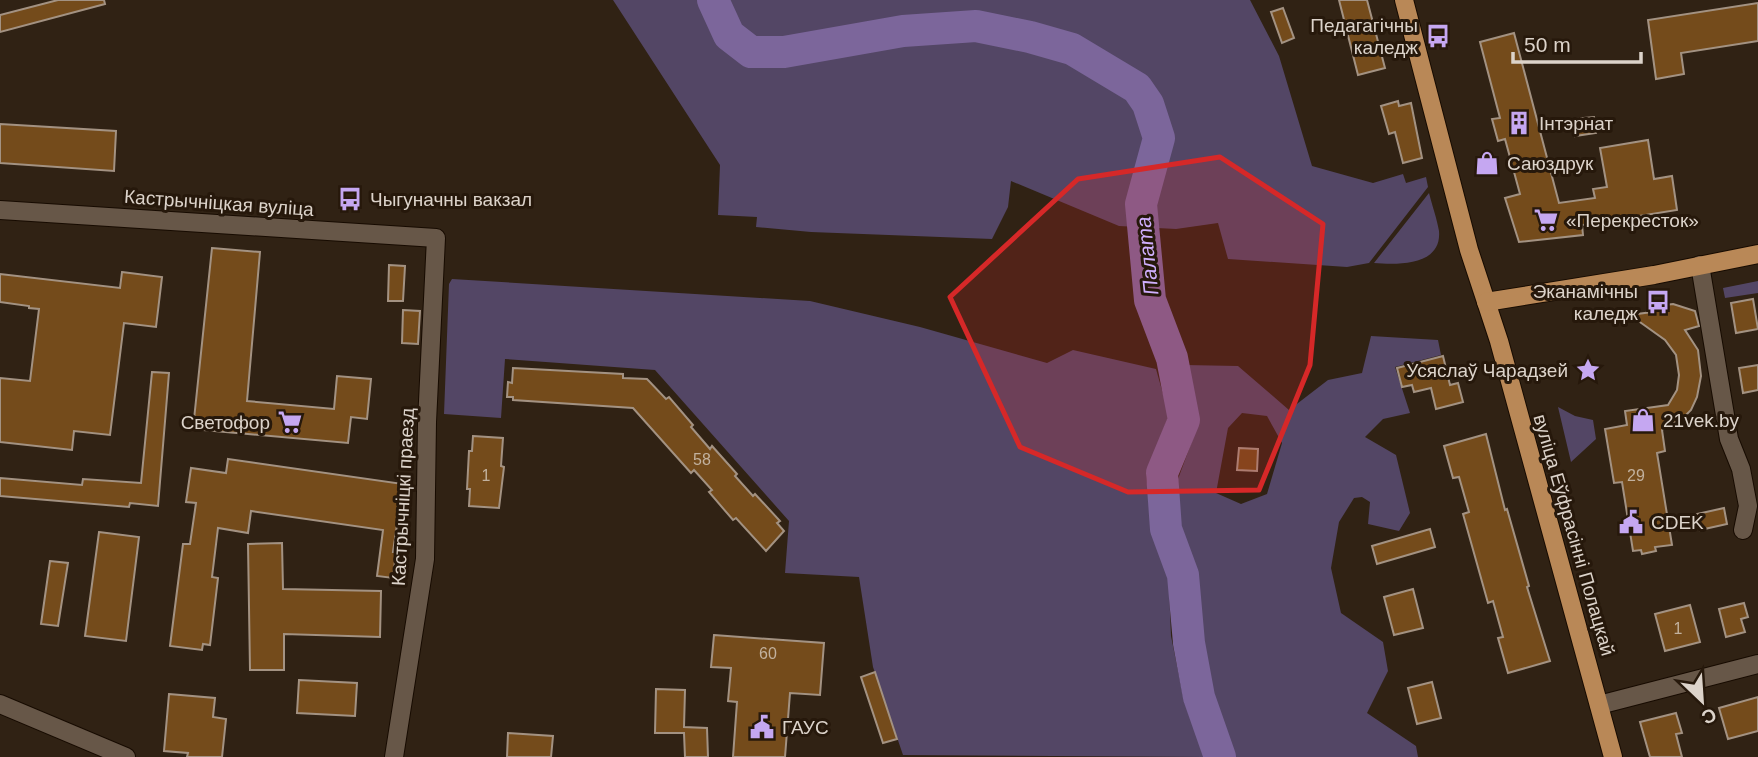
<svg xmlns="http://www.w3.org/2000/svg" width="1758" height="757" font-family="Helvetica,sans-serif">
  <rect width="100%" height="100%" fill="#302214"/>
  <g fill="#534665" fill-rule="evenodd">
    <polygon points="613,0 1250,0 1279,56 1312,166 1373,183 1403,174 1406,183 1426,177 1428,187 1369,263 1347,267 1228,259 1218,223 1176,229 1119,226 1011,181 1008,207 992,239 811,232 756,227 757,217 718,215 720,165"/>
    <path d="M1429 193C1432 205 1437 219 1439 231 1442 266 1398 265 1374 263Z"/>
    <polygon points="452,279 810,301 920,327 1047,363 1073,350 1156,369 1169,415 1146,474 1152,535 1168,563 1171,636 1184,701 1204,757 903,755 873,667 859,577 785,573 789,521 655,370 505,359 501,418 444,414 449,284"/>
    <polygon points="1758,281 1758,293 1725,298 1723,288"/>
    <path d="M1371 336 1438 340 1441 355 1395 367 1410 413 1383 419 1365 437 1396 455 1410 513 1399 531 1368 524 1370 502 1362 497 1354 498 1339 522 1331 568 1341 613 1383 642 1388 671 1367 713 1416 746 1418 757H1235L1213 694 1201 640 1197 572 1180 527 1178 479 1198 425 1185 365 1238 366 1289 410 1328 380 1362 373ZM1242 413 1267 416 1282 443 1267 494 1241 504 1216 493 1228 428Z"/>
    <polygon points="1558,407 1575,416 1593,420 1596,439 1571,462"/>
  </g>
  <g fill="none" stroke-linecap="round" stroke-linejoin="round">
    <polyline stroke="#7c669b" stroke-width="32" points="713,0 729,35 751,52 784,52 903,31 976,26 1030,37 1072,49 1137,88 1148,104 1159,138 1141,204 1150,300 1172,358 1184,420 1162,473 1166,529 1183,575 1189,643 1199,697 1220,757"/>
  </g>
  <g fill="#744b1b" stroke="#a39282" stroke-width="2">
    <polygon points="58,0 104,0 105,4 0,32 0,15"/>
    <polygon points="1339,0 1367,0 1385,68 1358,75"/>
    <polygon points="1758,3 1758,41 1681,53 1684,74 1656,79 1648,20"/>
    <polygon points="1283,8 1294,38 1282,43 1271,12"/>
    <polygon points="1514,33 1559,203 1595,198 1593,189 1607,187 1600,148 1648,140 1654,179 1672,176 1677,210 1582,225 1583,235 1519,242 1505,198 1520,194 1505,139 1498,141 1492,119 1500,118 1480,42"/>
    <polygon points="1398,101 1399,106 1411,103 1422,158 1403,163 1395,132 1389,134 1381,106"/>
    <polygon points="1594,117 1596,133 1575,136 1573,119"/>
    <polygon points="0,124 116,131 114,171 0,163"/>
    <polygon points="212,248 260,252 247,401 334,409 337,376 371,379 367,419 351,417 348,443 193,429"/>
    <polygon points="389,265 405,266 403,301 388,301"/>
    <polygon points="122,272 162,277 156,327 124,323 110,435 74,431 72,450 0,442 0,378 30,381 39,309 29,308 29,306 0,302 0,274 120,288"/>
    <polygon points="1753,299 1758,329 1736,333 1731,303"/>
    <polygon points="1673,304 1695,311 1699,326 1685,330 1698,350 1701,376 1697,397 1691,410 1684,417 1662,430 1665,451 1657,453 1672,545 1655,547 1656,551 1642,554 1641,550 1633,551 1622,482 1614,483 1605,429 1627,425 1625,411 1668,405 1677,390 1679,375 1676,355 1665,340 1630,315 1652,312 1665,305"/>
    <polygon points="403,310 420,311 418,344 402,343"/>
    <polygon points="1443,356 1450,385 1458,383 1463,402 1436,409 1431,388 1414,392 1412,385 1402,387 1397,368"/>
    <polygon points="1758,365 1758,390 1743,393 1739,368"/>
    <polygon points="513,368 623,374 623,378 647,379 666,399 669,397 693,425 691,427 710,449 712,446 737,474 735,476 753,496 755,494 780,521 777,523 784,531 766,551 736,518 733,520 709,492 712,490 694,470 691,473 633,408 513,400 513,397 507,397 508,382 512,383"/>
    <polygon points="152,372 169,373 158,506 130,503 129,507 0,496 0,478 82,485 83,479 141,483"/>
    <polygon points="1486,434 1505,510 1507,509 1529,586 1527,587 1550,661 1508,673 1498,638 1503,637 1493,601 1488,603 1463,514 1469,512 1459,477 1453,478 1444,446"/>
    <polygon points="473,436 503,438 501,466 504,467 499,508 469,506 470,489 467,489 469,451 472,451"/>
    <polygon points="1239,448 1258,449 1257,471 1237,470"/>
    <polygon points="228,459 403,484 393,552 396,552 393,578 377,576 383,530 251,511 248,533 218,528 212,577 218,578 210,645 203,644 202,650 170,646 183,544 190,544 196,503 186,502 191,468 226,473"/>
    <polygon points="1724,508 1727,524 1700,530 1697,514"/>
    <polygon points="1430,529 1435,547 1377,564 1372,546"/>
    <polygon points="99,532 139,537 126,641 85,636"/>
    <polygon points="282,543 283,589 381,591 380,637 284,634 284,670 250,670 248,544"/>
    <polygon points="50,561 68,563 58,626 41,624"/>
    <polygon points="1413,589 1423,628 1394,635 1384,597"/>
    <polygon points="1744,603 1748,617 1741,619 1745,632 1726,637 1719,609"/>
    <polygon points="1690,605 1700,642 1665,651 1655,614"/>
    <polygon points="714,635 824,643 820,695 790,693 785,757 733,757 737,702 728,701 731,668 711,667"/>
    <polygon points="875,672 897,739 883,743 861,677"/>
    <polygon points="299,680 357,683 355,716 297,713"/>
    <polygon points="1432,682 1441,718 1417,724 1408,688"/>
    <polygon points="656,689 685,690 684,727 707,728 708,757 685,757 684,733 655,733"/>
    <polygon points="169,694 215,698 213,717 226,719 222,757 187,757 188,753 164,751"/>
    <polygon points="1758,697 1758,731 1728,739 1719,708"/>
    <polygon points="1676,713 1682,733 1676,734 1682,757 1650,757 1640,722"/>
    <polygon points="508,733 553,736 551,757 507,757"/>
  </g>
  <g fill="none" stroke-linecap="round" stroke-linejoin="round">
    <g stroke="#170b01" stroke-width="20">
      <g id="minor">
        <polyline points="0,210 436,238 427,422 425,559 394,757"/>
        <polyline points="1700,265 1729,439 1741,469 1748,506 1743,530"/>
        <polyline points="0,704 126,757"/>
        <polyline points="1599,705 1758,664"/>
      </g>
    </g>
    <g stroke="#170b01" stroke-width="20">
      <g id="major">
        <polyline points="1404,0 1469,250 1499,341 1613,757"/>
        <polyline points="1486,302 1654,275 1758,254"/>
      </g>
    </g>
    <use href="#minor" stroke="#675748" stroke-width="18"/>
    <use href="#major" stroke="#b98857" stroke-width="18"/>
  </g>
  <path fill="#d62828" fill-opacity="0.2" stroke="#d62828" stroke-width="5" stroke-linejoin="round" d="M1220 157 1323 224 1310 365 1259 490 1128 492 1020 447 950 297 1078 179Z"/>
  <defs>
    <g id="bus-bare" transform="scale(1.89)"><path d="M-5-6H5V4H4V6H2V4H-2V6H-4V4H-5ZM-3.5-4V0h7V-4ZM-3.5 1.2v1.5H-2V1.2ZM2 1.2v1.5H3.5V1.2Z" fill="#c5a7f1" stroke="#26180b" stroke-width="2.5" paint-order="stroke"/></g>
    <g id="building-bare" transform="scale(1.89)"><path d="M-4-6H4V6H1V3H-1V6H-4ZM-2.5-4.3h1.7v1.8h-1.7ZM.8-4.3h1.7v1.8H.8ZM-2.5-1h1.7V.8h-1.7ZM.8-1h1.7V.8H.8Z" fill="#c5a7f1" stroke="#26180b" stroke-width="2.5" paint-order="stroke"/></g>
    <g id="shop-bare" transform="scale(1.89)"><path d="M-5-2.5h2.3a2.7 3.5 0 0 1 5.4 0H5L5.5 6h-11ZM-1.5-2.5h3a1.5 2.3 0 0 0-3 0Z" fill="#c5a7f1" stroke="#26180b" stroke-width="2.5" paint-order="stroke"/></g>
    <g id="supermarket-bare" transform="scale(1.89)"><path d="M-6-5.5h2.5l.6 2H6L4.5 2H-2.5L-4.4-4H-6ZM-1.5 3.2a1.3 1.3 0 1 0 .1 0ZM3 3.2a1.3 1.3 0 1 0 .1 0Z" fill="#c5a7f1" stroke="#26180b" stroke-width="2.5" paint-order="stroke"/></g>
    <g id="sight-bare" transform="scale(1.89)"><path d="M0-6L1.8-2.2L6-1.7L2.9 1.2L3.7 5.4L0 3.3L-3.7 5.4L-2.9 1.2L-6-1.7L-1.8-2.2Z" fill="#c5a7f1" stroke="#26180b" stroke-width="2.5" paint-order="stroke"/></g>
    <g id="civic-bare" transform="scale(1.89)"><path d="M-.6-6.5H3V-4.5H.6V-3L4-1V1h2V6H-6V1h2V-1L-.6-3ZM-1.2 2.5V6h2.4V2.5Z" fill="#c5a7f1" stroke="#26180b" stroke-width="2.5" paint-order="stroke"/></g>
  </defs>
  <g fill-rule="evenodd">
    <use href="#bus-bare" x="1438" y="36"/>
    <use href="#building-bare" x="1519" y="123"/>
    <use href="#shop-bare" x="1487" y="163"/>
    <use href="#bus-bare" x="350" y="199"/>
    <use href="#supermarket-bare" x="1546" y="220"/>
    <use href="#bus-bare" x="1658" y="302"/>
    <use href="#sight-bare" x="1588" y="370"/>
    <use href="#shop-bare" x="1643" y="420"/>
    <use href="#supermarket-bare" x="290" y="422"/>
    <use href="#civic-bare" x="1631" y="522"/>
    <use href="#civic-bare" x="762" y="727"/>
  </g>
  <g text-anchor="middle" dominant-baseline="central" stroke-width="6" stroke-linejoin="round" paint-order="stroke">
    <g font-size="16" fill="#c2b19e">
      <text x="702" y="459">58</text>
      <text x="486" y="475">1</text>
      <text x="1636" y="475">29</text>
      <text x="1678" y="628">1</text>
      <text x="768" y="653">60</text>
    </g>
    <g font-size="19" fill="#dcd3ca" stroke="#26180b" text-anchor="start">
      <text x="1418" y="25" text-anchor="end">Педагагічны<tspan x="1418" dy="22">каледж</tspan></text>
      <text x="1539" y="123">Інтэрнат</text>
      <text x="1507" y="163">Саюздрук</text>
      <text x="370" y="199">Чыгуначны вакзал</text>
      <text x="1566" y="220">«Перекресток»</text>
      <text x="1638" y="291" text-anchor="end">Эканамічны<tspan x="1638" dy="22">каледж</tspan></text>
      <text x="1568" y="370" text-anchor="end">Усяслаў Чарадзей</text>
      <text x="1663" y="420">21vek.by</text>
      <text x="270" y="422" text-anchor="end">Светофор</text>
      <text x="1651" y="522">CDEK</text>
      <text x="782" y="727">ГАУС</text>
    </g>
    <g font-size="19" fill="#dcd3ca" stroke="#26180b">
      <text transform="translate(219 203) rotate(4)">Кастрычніцкая вуліца</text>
      <text transform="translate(403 497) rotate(-87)">Кастрычніцкі праезд</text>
      <text transform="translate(1574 535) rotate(74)">вуліца Еўфрасінні Полацкай</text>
    </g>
    <g font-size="21" font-style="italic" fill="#cfaffd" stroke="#26180b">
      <text transform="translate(1147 256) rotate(-96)">Палата</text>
    </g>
  </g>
  <g transform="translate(1702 701) rotate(155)" stroke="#26180b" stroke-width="5" paint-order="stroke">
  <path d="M0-5L12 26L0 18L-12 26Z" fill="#dcd3ca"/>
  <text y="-10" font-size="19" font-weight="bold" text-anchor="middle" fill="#dcd3ca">С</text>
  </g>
  <path d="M1513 52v10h128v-10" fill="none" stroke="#dcd3ca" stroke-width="3.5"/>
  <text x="1524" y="52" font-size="21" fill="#dcd3ca" stroke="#26180b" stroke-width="5" paint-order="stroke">50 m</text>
</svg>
